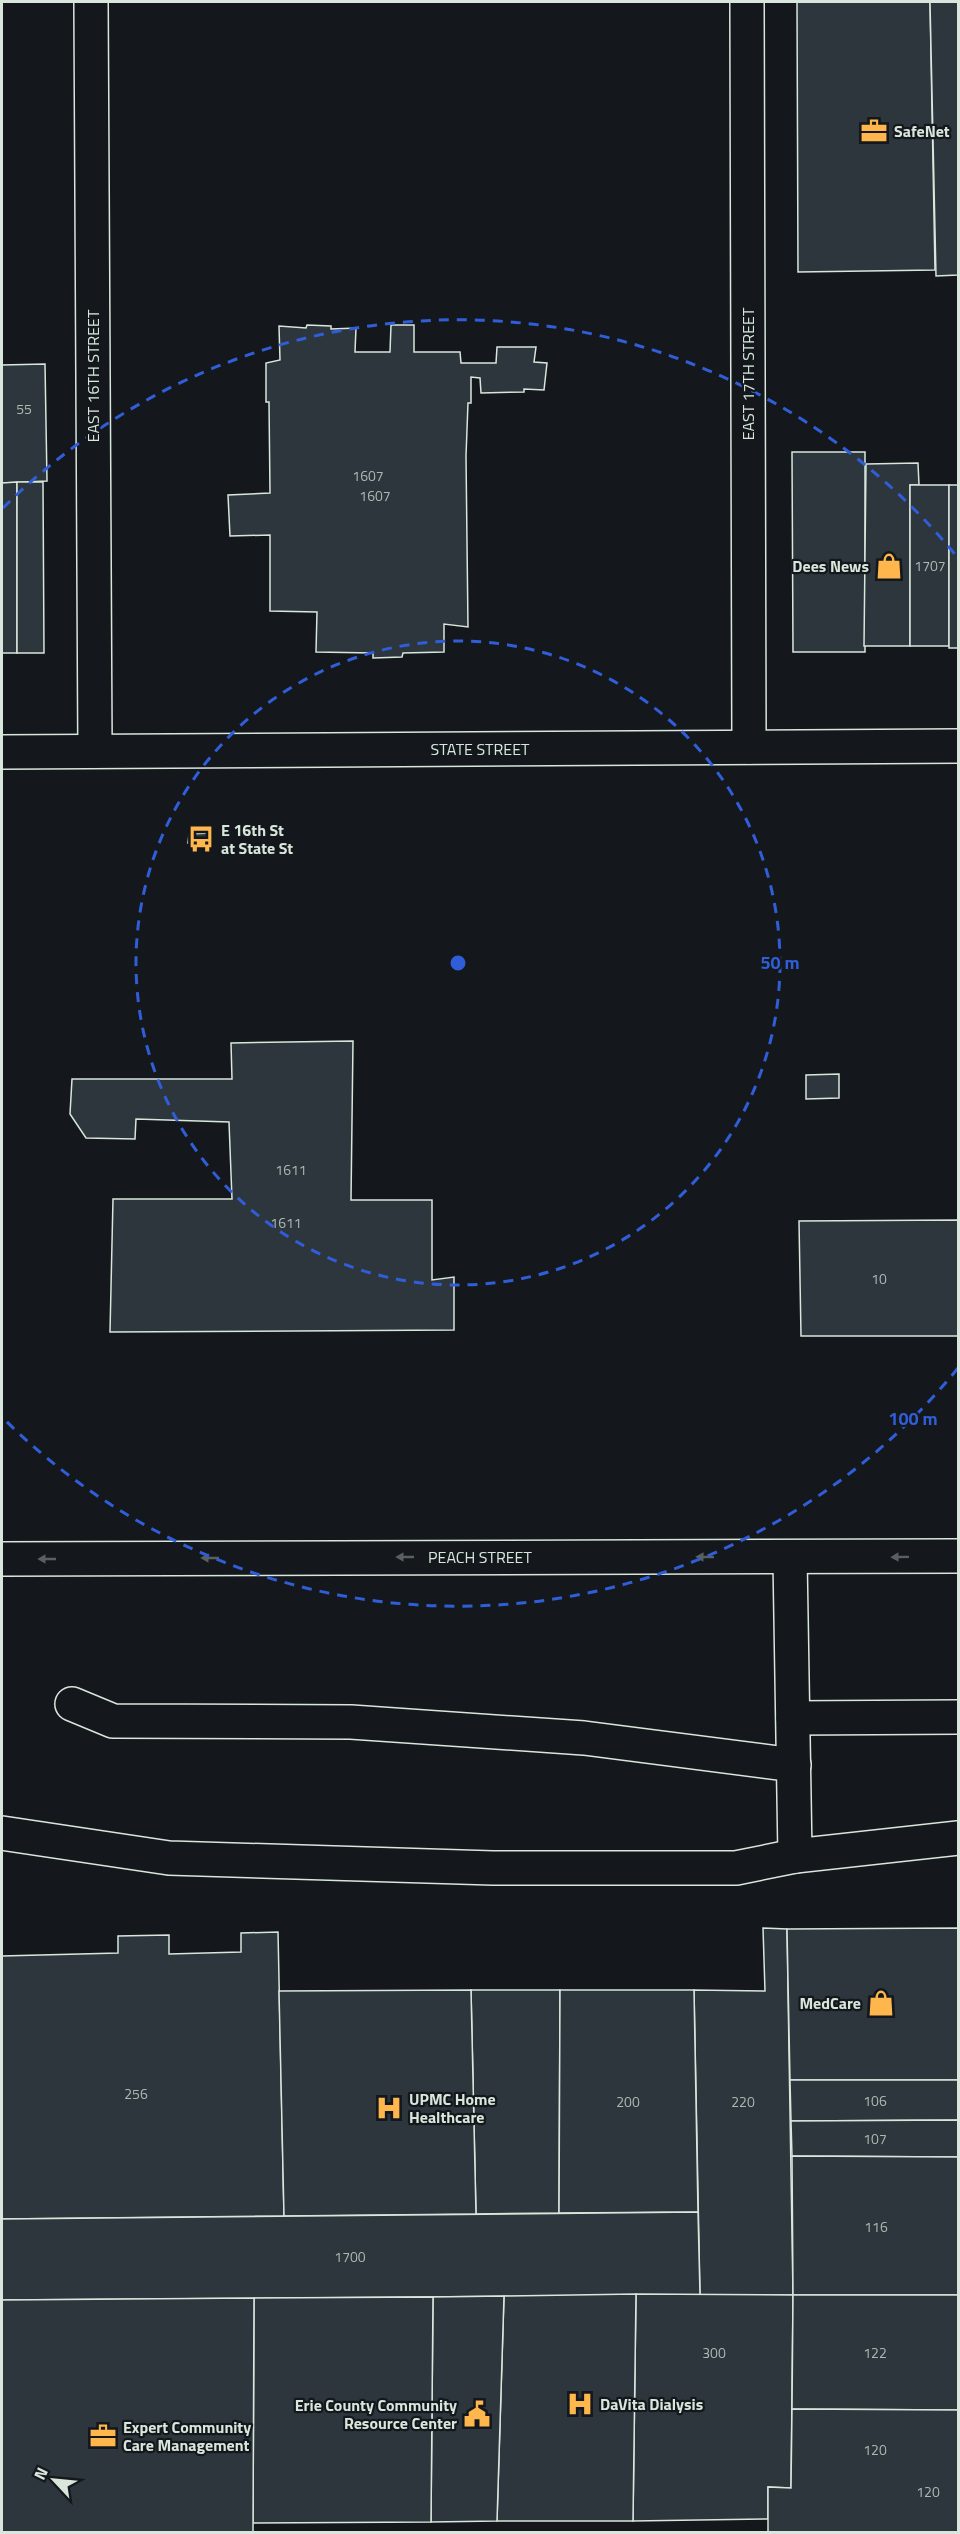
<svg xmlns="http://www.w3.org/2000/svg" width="960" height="2534" font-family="'Titillium Web',sans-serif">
  <rect width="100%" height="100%" fill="#14181c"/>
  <g fill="#2c363c" stroke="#d8e6dc" stroke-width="1.5">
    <polygon points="797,2 930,2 935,270 798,272"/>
    <polygon points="930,2 958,2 958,275 936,276"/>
    <polygon points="307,325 331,326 331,329 356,328 355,352 390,352 391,325 414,325 414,352 460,352 461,363 496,363 497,347 536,347 534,362 547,363 544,390 524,389 524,392 481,393 480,378 471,377 471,403 468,403 466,456 468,627 444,624 444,652 403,653 402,657 373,658 373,653 316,652 317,612 270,611 270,535 230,536 228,495 270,493 269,402 266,402 266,363 280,360 279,326 306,328"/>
    <polygon points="45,364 47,481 2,483 2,365"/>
    <polygon points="792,452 865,452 865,652 793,652"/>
    <polygon points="918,463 919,485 910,485 910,646 864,646 866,464"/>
    <polygon points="17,482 17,653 2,653 2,483"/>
    <polygon points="17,482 43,482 44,653 17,653"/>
    <rect x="910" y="485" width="39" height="161"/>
    <rect x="949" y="485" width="9" height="163"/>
    <polygon points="211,833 211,843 188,843 189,834"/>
    <polygon points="353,1041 351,1200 432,1200 432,1280 454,1277 454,1330 110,1332 113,1199 232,1199 229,1122 136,1119 135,1139 86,1138 70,1114 72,1079 232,1079 231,1043"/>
    <polygon points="839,1074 839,1098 806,1099 806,1075"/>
    <polygon points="958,1220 958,1336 801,1336 799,1221"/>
    <polygon points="763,1928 787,1929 793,2295 700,2295 694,1990 765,1991"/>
    <polygon points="958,1928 958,2080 790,2080 787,1929"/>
    <polygon points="278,1932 284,2216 2,2219 2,1956 118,1953 118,1936 169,1935 169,1954 241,1952 241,1933"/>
    <polygon points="471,1990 560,1990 559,2213 476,2214"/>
    <polygon points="471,1990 476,2214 284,2216 279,1991"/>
    <polygon points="560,1990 694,1990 698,2212 559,2213"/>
    <polygon points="790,2080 958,2080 958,2120 791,2121"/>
    <polygon points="958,2120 958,2157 792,2156 791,2121"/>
    <polygon points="792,2156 958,2157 958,2295 793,2295"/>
    <polygon points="698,2212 700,2295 2,2300 2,2219"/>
    <polygon points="636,2294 793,2295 791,2488 768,2487 768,2519 633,2521"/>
    <polygon points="636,2294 633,2521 497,2521 504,2296"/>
    <polygon points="793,2295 958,2295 958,2410 792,2409"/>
    <polygon points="504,2296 497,2521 431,2522 433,2297"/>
    <polygon points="433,2297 431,2522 253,2523 254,2298"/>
    <polygon points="254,2298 253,2532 2,2532 2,2300"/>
    <polygon points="792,2409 958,2410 958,2532 768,2532 768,2487 791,2488"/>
  </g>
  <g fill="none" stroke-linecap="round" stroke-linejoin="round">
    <g stroke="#d8e6dc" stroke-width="36">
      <g id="minor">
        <polyline points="91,2 95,751"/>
        <polyline points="747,2 749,747"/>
        <polyline points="790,1558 795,1856 958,1838"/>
        <polyline points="72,1704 113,1721 351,1722 584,1738 794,1765"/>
        <polyline points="793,1718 958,1717"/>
        <polyline points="2,1833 169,1858 493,1868 736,1868 795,1856"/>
      </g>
    </g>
    <g stroke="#d8e6dc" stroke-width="36">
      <g id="major">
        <polyline points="2,752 958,746"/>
        <polyline points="2,1559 958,1556"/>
      </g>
    </g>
    <use href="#minor" stroke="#14181c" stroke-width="33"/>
    <use href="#major" stroke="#14181c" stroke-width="33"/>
  </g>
  <defs><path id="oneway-solid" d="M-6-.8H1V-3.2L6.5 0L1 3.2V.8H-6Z" transform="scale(1.5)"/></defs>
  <g fill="#59605f">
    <use href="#oneway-solid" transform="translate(405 1557) rotate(180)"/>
    <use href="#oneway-solid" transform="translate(705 1557) rotate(-179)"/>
    <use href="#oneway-solid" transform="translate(900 1557) rotate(179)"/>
    <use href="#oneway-solid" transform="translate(210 1558) rotate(180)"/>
    <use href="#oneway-solid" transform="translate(47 1559) rotate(180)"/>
  </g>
  <g fill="none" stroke="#305dd8" stroke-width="3" stroke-dasharray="10 8">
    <circle cx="458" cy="963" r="322"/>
    <path d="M958 1368A644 644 0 0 1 3 1418M3 508A644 644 0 0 1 958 558"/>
  </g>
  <defs>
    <g id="office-bare" transform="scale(2.07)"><path d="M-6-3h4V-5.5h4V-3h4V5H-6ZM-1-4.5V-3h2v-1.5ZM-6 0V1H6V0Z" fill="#ffb74d" stroke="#14181c" stroke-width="2.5" paint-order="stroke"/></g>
    <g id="shop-bare" transform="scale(2.07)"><path d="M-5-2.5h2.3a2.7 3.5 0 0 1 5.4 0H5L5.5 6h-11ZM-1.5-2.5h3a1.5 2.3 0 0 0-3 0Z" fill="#ffb74d" stroke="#14181c" stroke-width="2.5" paint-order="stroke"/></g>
    <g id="bus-bare" transform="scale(2.07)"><path d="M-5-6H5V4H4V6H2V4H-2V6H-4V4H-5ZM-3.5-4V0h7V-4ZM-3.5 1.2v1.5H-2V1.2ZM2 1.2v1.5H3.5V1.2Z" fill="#ffb74d" stroke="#14181c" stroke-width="2.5" paint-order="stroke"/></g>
    <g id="hospital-bare" transform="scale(2.07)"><path d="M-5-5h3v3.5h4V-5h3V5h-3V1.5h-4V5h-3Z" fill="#ffb74d" stroke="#14181c" stroke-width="2.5" paint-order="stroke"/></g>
    <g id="civic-bare" transform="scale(2.07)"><path d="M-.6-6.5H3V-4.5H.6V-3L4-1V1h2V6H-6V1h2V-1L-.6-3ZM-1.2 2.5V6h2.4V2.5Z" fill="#ffb74d" stroke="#14181c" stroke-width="2.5" paint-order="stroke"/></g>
  </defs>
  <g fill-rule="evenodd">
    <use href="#office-bare" x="874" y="131"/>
    <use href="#shop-bare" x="889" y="566"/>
    <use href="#bus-bare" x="201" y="839"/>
    <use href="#shop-bare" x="881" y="2003"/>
    <use href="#hospital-bare" x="389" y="2108"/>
    <use href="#hospital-bare" x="580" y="2404"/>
    <use href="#civic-bare" x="477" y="2414"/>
    <use href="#office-bare" x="103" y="2436"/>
  </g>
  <g text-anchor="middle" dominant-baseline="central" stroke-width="4.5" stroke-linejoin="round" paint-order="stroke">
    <g font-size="14" fill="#adbab4">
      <text x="24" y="408">55</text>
      <text x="368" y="475">1607</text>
      <text x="375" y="495">1607</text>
      <text x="930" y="565">1707</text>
      <text x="291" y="1169">1611</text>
      <text x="286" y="1222">1611</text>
      <text x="879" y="1278">10</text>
      <text x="136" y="2093">256</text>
      <text x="875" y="2100">106</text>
      <text x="628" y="2101">200</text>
      <text x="743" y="2101">220</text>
      <text x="875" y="2138">107</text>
      <text x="876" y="2226">116</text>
      <text x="350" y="2256">1700</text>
      <text x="714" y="2352">300</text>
      <text x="875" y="2352">122</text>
      <text x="875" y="2449">120</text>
      <text x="928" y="2491">120</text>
    </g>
    <g font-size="16" font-weight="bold" fill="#d8e6dc" stroke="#14181c" text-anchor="start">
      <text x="894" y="131">SafeNet</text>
      <text x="869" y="566" text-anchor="end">Dees News</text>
      <text x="221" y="830">E 16th St<tspan x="221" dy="18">at State St</tspan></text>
      <text x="861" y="2003" text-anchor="end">MedCare</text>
      <text x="409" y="2099">UPMC Home<tspan x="409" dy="18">Healthcare</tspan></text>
      <text x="600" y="2404">DaVita Dialysis</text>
      <text x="457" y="2405" text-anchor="end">Erie County Community<tspan x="457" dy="18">Resource Center</tspan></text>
      <text x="123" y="2427">Expert Community<tspan x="123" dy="18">Care Management</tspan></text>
    </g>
    <g font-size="16" fill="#d8e6dc" stroke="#14181c">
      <text transform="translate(748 374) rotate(-90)">EAST 17TH STREET</text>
      <text transform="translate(93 376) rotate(-90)">EAST 16TH STREET</text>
      <text x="480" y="749">STATE STREET</text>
      <text x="480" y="1557">PEACH STREET</text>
    </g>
  </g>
  <circle cx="458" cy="963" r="9" fill="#305dd8" stroke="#14181c" stroke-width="3"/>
  <g font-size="18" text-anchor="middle" font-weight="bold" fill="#305dd8" stroke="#14181c" stroke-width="4.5" stroke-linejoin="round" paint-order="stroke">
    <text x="780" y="969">50 m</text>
    <text x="913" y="1425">100 m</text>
  </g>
  <rect width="960" height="2534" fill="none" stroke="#d8e6dc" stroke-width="6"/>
  <g transform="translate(54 2480) rotate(296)" stroke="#14181c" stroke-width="4.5" paint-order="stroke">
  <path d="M0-4.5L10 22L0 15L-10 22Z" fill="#d8e6dc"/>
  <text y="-9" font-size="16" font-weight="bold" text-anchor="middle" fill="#d8e6dc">N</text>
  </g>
</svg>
